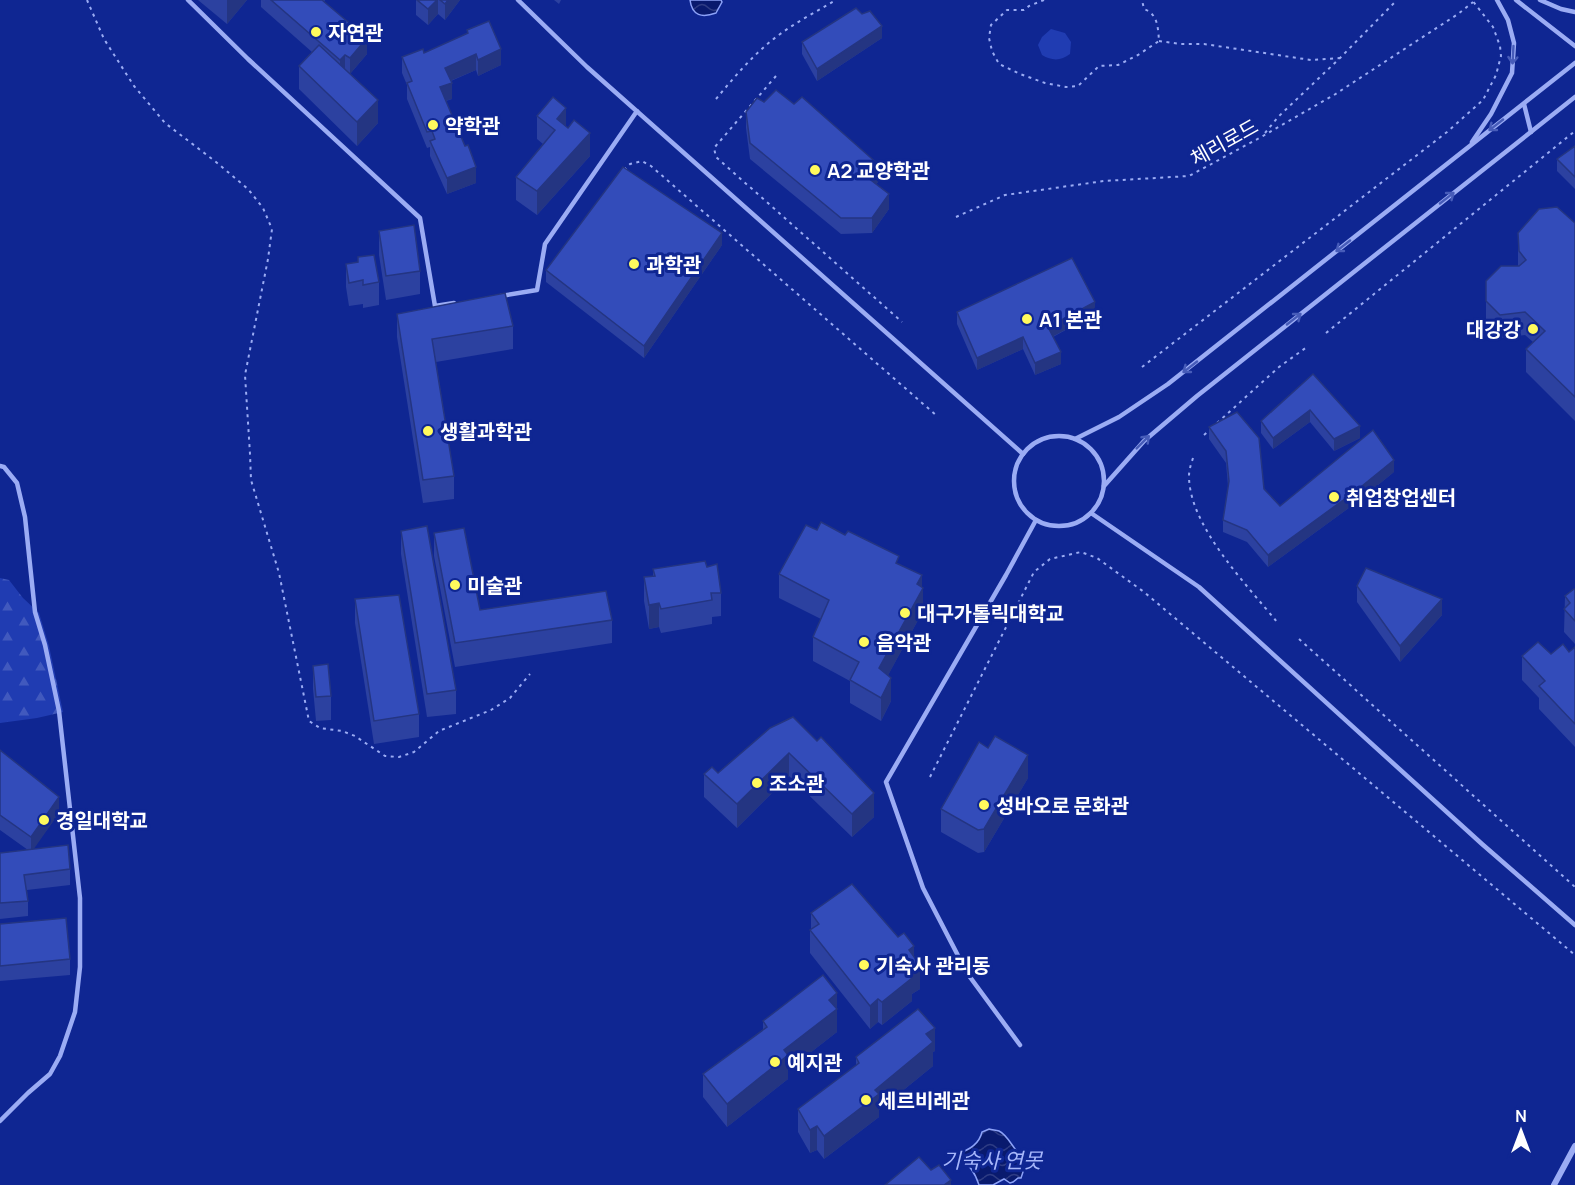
<svg xmlns="http://www.w3.org/2000/svg" width="1575" height="1185" font-family="Manrope,'Noto Sans KR',sans-serif">
  <defs>
    <pattern id="forest-firs" width="22" height="20" patternUnits="userSpaceOnUse" patternTransform="scale(1.5)"><rect width="22" height="20" fill="#203cb2"/><path d="M5 1l3.5 6h-7zM16 11l3.5 6h-7z" fill="#4159be"/></pattern>
    <pattern id="water-waves" width="16" height="10" patternUnits="userSpaceOnUse" patternTransform="scale(1.5)"><rect width="16" height="10" fill="#091a6e"/><path d="M0 5q4-4 8 0t8 0" fill="none" stroke="#2e3c84"/></pattern>
  </defs>
  <rect width="100%" height="100%" fill="#0f2692"/>
  <polygon fill="url(#forest-firs)" points="0,578 9,580 23,598 39,613 49,646 63,712 37,718 0,723"/>
  <path fill="#203cb2" d="M1051 29 1065 33 1071 42 1070 54C1061 61 1052 61 1042 55L1038 45 1042 37Z"/>
  <g fill="url(#water-waves)" stroke="#8ca2f8" stroke-width="1.5">
    <path d="M690 0H721L722 2 716 13C702 18 692 16 690 0Z"/>
    <path d="M989 1129C992 1130 995 1130 999 1131 1008 1135 1013 1149 1022 1157L1023 1172 1021 1178H1018L1013 1182 1010 1183 1004 1179 993 1185H979C976 1176 972 1166 963 1162 954 1158 961 1165 954 1157L956 1154C967 1151 979 1145 982 1132Z"/>
  </g>
  <g fill="none" stroke-linecap="round" stroke-linejoin="round">
    <g stroke="#9bacf4" stroke-width="2" stroke-dasharray="3 4.5" stroke-linecap="butt">
      <polyline points="87,0 104,39 134,86 165,123 216,162 248,189 263,208 272,229 268,259 245,375 250,454 251,480 279,573 309,721 320,728 342,731 355,736 385,756 399,757 414,752 439,731 491,710 510,698 530,674"/>
      <path d="M1044 0 1029 6 1024 10H1007L991 25 989 38 992 51 999 64 1020 74 1045 83 1066 87 1078 86 1099 66 1118 65 1138 55 1159 41C1158 28 1158 14 1144 9L1142 0"/>
      <polyline points="1159,41 1181,44 1204,44 1311,60 1340,58"/>
      <polyline points="776,76 714,148 716,157 902,322"/>
      <path d="M716 99C731 81 746 63 764 47 785 28 812 14 836 0"/>
      <polyline points="1265,133 1278,117 1340,58 1397,0"/>
      <polyline points="624,170 630,164 642,161 651,166 937,416"/>
      <polyline points="956,217 1005,195 1104,181 1189,176 1263,136 1334,95 1458,14 1473,2"/>
      <polyline points="1326,333 1575,131"/>
      <polyline points="1142,367 1447,132 1483,100 1496,75 1501,56 1500,46 1493,27 1472,0"/>
      <polyline points="1217,423 1279,367 1307,347"/>
      <polyline points="1204,435 1211,429"/>
      <path d="M1193 458C1191 464 1189 470 1189 476 1189 526 1247 585 1277 622"/>
      <polyline points="1299,639 1575,887"/>
      <polyline points="930,777 1034,572 1050,559 1081,552 1097,558 1144,592 1575,955"/>
    </g>
    <g stroke="#9bacf4" stroke-width="4.5">
      <polyline points="188,0 248,59 420,218 435,306 454,303"/>
      <polyline points="518,0 587,67 1023,454"/>
      <polyline points="1516,0 1575,46"/>
      <polyline points="1540,0 1561,9 1575,12"/>
      <polyline points="1524,104 1531,132"/>
      <polyline points="1472,142 1491,114 1512,73 1514,43 1508,20 1497,0"/>
      <polyline points="501,296 537,290 545,244 637,111"/>
      <circle cx="1059" cy="481" r="45"/>
      <polyline points="1075,439 1119,417 1168,384 1575,63"/>
      <polyline points="0,466 4,467 17,483 25,517 35,612 45,645 59,711 80,898 80,967 75,1012 60,1056 50,1074 28,1093 0,1121"/>
      <polyline points="1104,486 1144,441 1197,396 1575,97"/>
      <polyline points="1091,513 1199,587 1482,844 1575,925"/>
      <polyline points="1020,1045 967,973 923,888 886,782 1006,575 1036,520"/>
    </g>
    <polyline stroke="#9bacf4" stroke-width="6" points="1554,1185 1575,1146"/>
  </g>
  <g fill="#2c41a0">
    <polygon points="198,0 247,0 227,24"/>
    <polygon points="261,0 325,0 324,2 367,54 350,74 378,123 357,146 299,89 299,66 312,52 261,7"/>
    <polygon points="416,0 460,0 445,20 438,14 428,25 416,15"/>
    <polygon points="554,0 561,0 559,4"/>
    <polygon points="467,30 501,65 478,76 476,70 451,81 452,99 446,101 476,183 447,194 430,156 430,147 427,148 407,99 407,85 402,73 402,57 424,53 467,34"/>
    <polygon points="882,38 817,81 802,54 802,42"/>
    <polygon points="746,112 879,181 876,184 889,209 872,233 841,234 750,159 746,128"/>
    <polygon points="537,116 566,127 590,156 537,215 516,200 516,177 543,144 537,139"/>
    <polygon points="1575,146 1575,189 1557,171 1557,159"/>
    <polygon points="1575,223 1575,421 1526,372 1526,349 1533,342 1525,335 1500,338 1486,324 1486,281 1518,266 1518,233"/>
    <polygon points="379,231 420,271 420,294 386,300 379,255"/>
    <polygon points="722,245 644,358 546,282 546,270"/>
    <polygon points="346,264 379,282 379,305 363,308 363,304 349,306 346,287"/>
    <polygon points="957,312 1095,314 1053,337 1061,364 1035,375 1023,349 977,370 957,324"/>
    <polygon points="397,314 513,326 513,349 436,362 454,476 454,499 423,503 397,337"/>
    <polygon points="1313,374 1360,438 1334,451 1310,422 1273,449 1261,433 1261,421"/>
    <polygon points="1209,427 1280,506 1394,472 1357,502 1268,567 1247,542 1223,532 1223,520 1228,486 1226,463 1209,439"/>
    <polygon points="817,530 899,565 922,587 923,611 888,675 891,701 881,721 850,703 850,681 813,661 813,637 821,619 779,598 779,574"/>
    <polygon points="401,531 456,690 456,714 427,717 401,554"/>
    <polygon points="434,533 480,610 612,620 612,643 455,667 434,556"/>
    <polygon points="707,567 721,593 721,616 712,617 712,624 661,633 659,627 649,629 644,601 644,577 653,576 653,569"/>
    <polygon points="1357,586 1442,615 1400,662 1357,602"/>
    <polygon points="1575,590 1575,644 1564,632 1565,596"/>
    <polygon points="355,599 419,714 419,737 374,744 355,623"/>
    <polygon points="1575,647 1575,747 1539,709 1539,698 1522,680 1522,656 1569,652"/>
    <polygon points="313,666 331,696 331,720 316,721 313,689"/>
    <polygon points="817,741 874,817 852,837 789,776 737,828 704,797 704,774 718,773"/>
    <polygon points="0,750 59,813 33,849 70,869 70,885 27,890 28,901 28,916 0,919 0,853 28,850 0,830"/>
    <polygon points="1028,778 984,852 978,853 941,832 941,809"/>
    <polygon points="811,913 914,956 920,989 912,994 912,1001 882,1025 878,1022 870,1029 810,953 810,930 811,929"/>
    <polygon points="0,924 70,959 70,975 0,981"/>
    <polygon points="837,1016 837,1032 788,1070 788,1079 727,1127 703,1097 703,1074 763,1030 763,1021"/>
    <polygon points="935,1051 933,1052 933,1066 879,1110 879,1117 824,1159 817,1150 810,1153 798,1132 798,1109 856,1066 856,1057"/>
  </g>
  <g fill="#243582">
    <polygon points="227,0 247,0 227,24"/>
    <polygon points="437,0 438,0 438,14 428,25 428,9"/>
    <polygon points="448,0 460,0 445,20 445,4"/>
    <polygon points="882,26 882,38 817,81 817,69"/>
    <polygon points="367,38 367,54 350,74 350,58"/>
    <polygon points="501,49 501,65 478,76 478,60"/>
    <polygon points="476,54 476,70 445,83 445,68"/>
    <polygon points="345,55 345,71 340,76 340,60"/>
    <polygon points="452,83 452,99 440,102 440,87"/>
    <polygon points="378,100 378,123 357,146 357,122"/>
    <polygon points="566,108 566,131 557,119"/>
    <polygon points="590,133 590,156 537,215 537,191"/>
    <polygon points="879,165 879,181 868,193 868,178"/>
    <polygon points="476,167 476,183 447,194 447,178"/>
    <polygon points="889,194 889,209 872,233 872,218"/>
    <polygon points="722,233 722,245 644,358 644,346"/>
    <polygon points="1095,302 1095,314 1048,339 1048,327"/>
    <polygon points="1023,337 1023,349 977,370 977,358"/>
    <polygon points="1061,352 1061,364 1035,375 1035,363"/>
    <polygon points="1310,410 1310,422 1273,449 1273,438"/>
    <polygon points="1360,426 1360,438 1334,451 1334,439"/>
    <polygon points="1394,460 1394,472 1357,502 1268,567 1268,555"/>
    <polygon points="922,575 922,591 923,588 923,611 879,692 879,668"/>
    <polygon points="1442,599 1442,615 1400,662 1400,646"/>
    <polygon points="659,603 659,627 649,629 649,605"/>
    <polygon points="891,678 891,701 881,721 881,698"/>
    <polygon points="789,753 789,776 737,828 737,804"/>
    <polygon points="1028,755 1028,778 984,852 984,829"/>
    <polygon points="874,793 874,817 852,837 852,814"/>
    <polygon points="59,797 59,813 31,853 31,837"/>
    <polygon points="914,946 914,970 920,965 920,989 912,994 912,1001 882,1025 882,1002 909,950"/>
    <polygon points="837,993 837,1032 788,1070 788,1079 727,1127 727,1104 784,1050 829,1000"/>
    <polygon points="878,999 878,1022 870,1029 870,1006"/>
    <polygon points="935,1028 935,1051 933,1052 933,1066 879,1110 879,1117 824,1159 824,1136 875,1090 926,1034"/>
    <polygon points="817,1126 817,1150 810,1153 810,1130"/>
    <polygon points="951,1180 951,1185 944,1185"/>
  </g>
  <g fill="#334cba" stroke="#243582" stroke-width="1.5">
    <polygon points="271,0 322,0 367,38 350,58 345,55 340,60"/>
    <polygon points="417,0 437,0 428,9"/>
    <polygon points="440,0 448,0 445,4"/>
    <polygon points="856,8 862,14 870,11 882,26 817,69 802,42"/>
    <polygon points="489,21 501,49 478,60 476,54 445,68 452,83 440,87 465,146 468,145 476,167 447,178 430,141 435,139 432,131 427,132 407,83 412,81 402,57 423,49 424,53 468,33 467,30"/>
    <polygon points="319,45 378,100 357,122 299,66"/>
    <polygon points="776,90 794,104 802,97 879,165 868,178 889,194 872,218 841,218 750,143 746,112 757,98 764,102"/>
    <polygon points="553,97 566,108 557,119 568,128 574,120 590,133 537,191 516,177 555,130 537,116"/>
    <polygon points="1575,146 1575,177 1557,159"/>
    <polygon points="623,167 722,233 644,346 546,270"/>
    <polygon points="1557,207 1575,223 1575,397 1526,349 1545,331 1525,312 1500,315 1486,301 1486,281 1501,266 1519,266 1526,260 1519,251 1518,233 1539,209"/>
    <polygon points="414,225 420,271 386,276 379,231"/>
    <polygon points="374,255 379,282 363,285 363,280 349,283 346,264 358,262 358,257"/>
    <polygon points="1072,258 1095,302 1048,327 1061,352 1035,363 1023,337 977,358 957,312"/>
    <polygon points="505,293 513,326 432,339 454,476 423,480 397,314"/>
    <polygon points="1313,374 1360,426 1334,439 1310,410 1273,438 1261,421"/>
    <polygon points="1237,412 1259,438 1264,489 1280,506 1373,430 1394,460 1357,490 1268,555 1247,530 1223,520 1229,481 1226,451 1209,427"/>
    <polygon points="821,522 845,535 848,531 899,556 896,563 922,575 917,584 923,588 879,668 891,678 881,698 850,680 859,662 813,637 829,600 779,574 806,525 817,530"/>
    <polygon points="427,526 456,690 427,694 401,531"/>
    <polygon points="464,528 480,610 606,591 612,620 455,643 434,533"/>
    <polygon points="705,561 707,567 717,564 721,593 711,593 712,600 661,609 659,603 649,605 644,577 655,576 653,569"/>
    <polygon points="1366,568 1442,599 1400,646 1357,586"/>
    <polygon points="1574,589 1575,590 1575,621 1564,609 1570,603 1565,596"/>
    <polygon points="399,595 419,714 374,721 355,599"/>
    <polygon points="1538,642 1551,654 1563,644 1569,652 1575,647 1575,724 1539,686 1545,681 1522,656"/>
    <polygon points="328,664 331,696 316,697 313,666"/>
    <polygon points="793,717 817,741 821,737 874,793 852,814 789,753 737,804 704,774 712,767 718,773 770,728"/>
    <polygon points="995,736 1028,755 984,829 978,830 941,809 979,742 988,748"/>
    <polygon points="0,750 59,797 31,837 0,815"/>
    <polygon points="68,845 70,869 24,875 28,901 0,903 0,853"/>
    <polygon points="852,884 898,937 904,933 914,946 909,950 920,965 909,973 912,978 882,1002 878,999 870,1006 810,930 819,924 811,913"/>
    <polygon points="66,918 70,959 0,966 0,924"/>
    <polygon points="823,975 837,993 829,1000 837,1009 784,1050 788,1055 727,1104 703,1074 767,1027 763,1021"/>
    <polygon points="918,1009 935,1028 926,1034 933,1042 875,1090 879,1094 824,1136 817,1126 810,1130 798,1109 859,1063 856,1057"/>
    <polygon points="919,1157 931,1170 939,1165 951,1180 944,1185 885,1185"/>
  </g>
  <defs><path id="oneway-shaft" d="M-6 0H5M1.5-3L5.5 0L1.5 3" fill="none" stroke-width="1.6" stroke-linecap="round" stroke-linejoin="round" transform="scale(1.5)"/></defs>
  <g stroke="#475cb9">
    <use href="#oneway-shaft" transform="translate(1513 55) rotate(93)"/>
    <use href="#oneway-shaft" transform="translate(1496 125) rotate(142)"/>
    <use href="#oneway-shaft" transform="translate(1447 198) rotate(-38)"/>
    <use href="#oneway-shaft" transform="translate(1343 246) rotate(142)"/>
    <use href="#oneway-shaft" transform="translate(1294 319) rotate(-38)"/>
    <use href="#oneway-shaft" transform="translate(1190 367) rotate(142)"/>
    <use href="#oneway-shaft" transform="translate(1143 442) rotate(-45)"/>
  </g>
  <g fill="#fffa5d" stroke="#0f2692" stroke-width="2">
    <circle cx="316" cy="32" r="6"/>
    <circle cx="433" cy="125" r="6"/>
    <circle cx="815" cy="170" r="6"/>
    <circle cx="634" cy="264" r="6"/>
    <circle cx="1027" cy="319" r="6"/>
    <circle cx="1533" cy="329" r="6"/>
    <circle cx="428" cy="431" r="6"/>
    <circle cx="1334" cy="497" r="6"/>
    <circle cx="455" cy="585" r="6"/>
    <circle cx="905" cy="613" r="6"/>
    <circle cx="864" cy="642" r="6"/>
    <circle cx="757" cy="783" r="6"/>
    <circle cx="984" cy="805" r="6"/>
    <circle cx="44" cy="820" r="6"/>
    <circle cx="864" cy="965" r="6"/>
    <circle cx="775" cy="1062" r="6"/>
    <circle cx="866" cy="1100" r="6"/>
  </g>
  <g text-anchor="middle" dominant-baseline="central" stroke-width="6" stroke-linejoin="round" paint-order="stroke">
    <g font-size="20" font-weight="bold" fill="#fff" stroke="#0f2692" text-anchor="start">
      <text x="328" y="32">자연관</text>
      <text x="445" y="125">약학관</text>
      <text x="827" y="170">A2 교양학관</text>
      <text x="646" y="264">과학관</text>
      <text x="1039" y="319">A1 본관</text>
      <text x="1521" y="329" text-anchor="end">대강강</text>
      <text x="440" y="431">생활과학관</text>
      <text x="1346" y="497">취업창업센터</text>
      <text x="467" y="585">미술관</text>
      <text x="917" y="613">대구가톨릭대학교</text>
      <text x="876" y="642">음악관</text>
      <text x="769" y="783">조소관</text>
      <text x="996" y="805">성바오로 문화관</text>
      <text x="56" y="820">경일대학교</text>
      <text x="876" y="965">기숙사 관리동</text>
      <text x="787" y="1062">예지관</text>
      <text x="878" y="1100">세르비레관</text>
    </g>
    <g font-size="20" fill="#fff" stroke="#0f2692">
      <text transform="translate(1224 142) rotate(-29)">체리로드</text>
    </g>
    <g font-size="21" font-style="italic" fill="#a7b7fb" stroke="#0f2692">
      <text x="992" y="1160">기숙사 연못</text>
    </g>
  </g>
  <g transform="translate(1521 1131)" stroke="#0f2692" stroke-width="4.5" paint-order="stroke">
  <path d="M0-4.5L10 22L0 15L-10 22Z" fill="#ffffff"/>
  <text y="-9" font-size="16" font-weight="bold" text-anchor="middle" fill="#ffffff">N</text>
  </g>
</svg>
